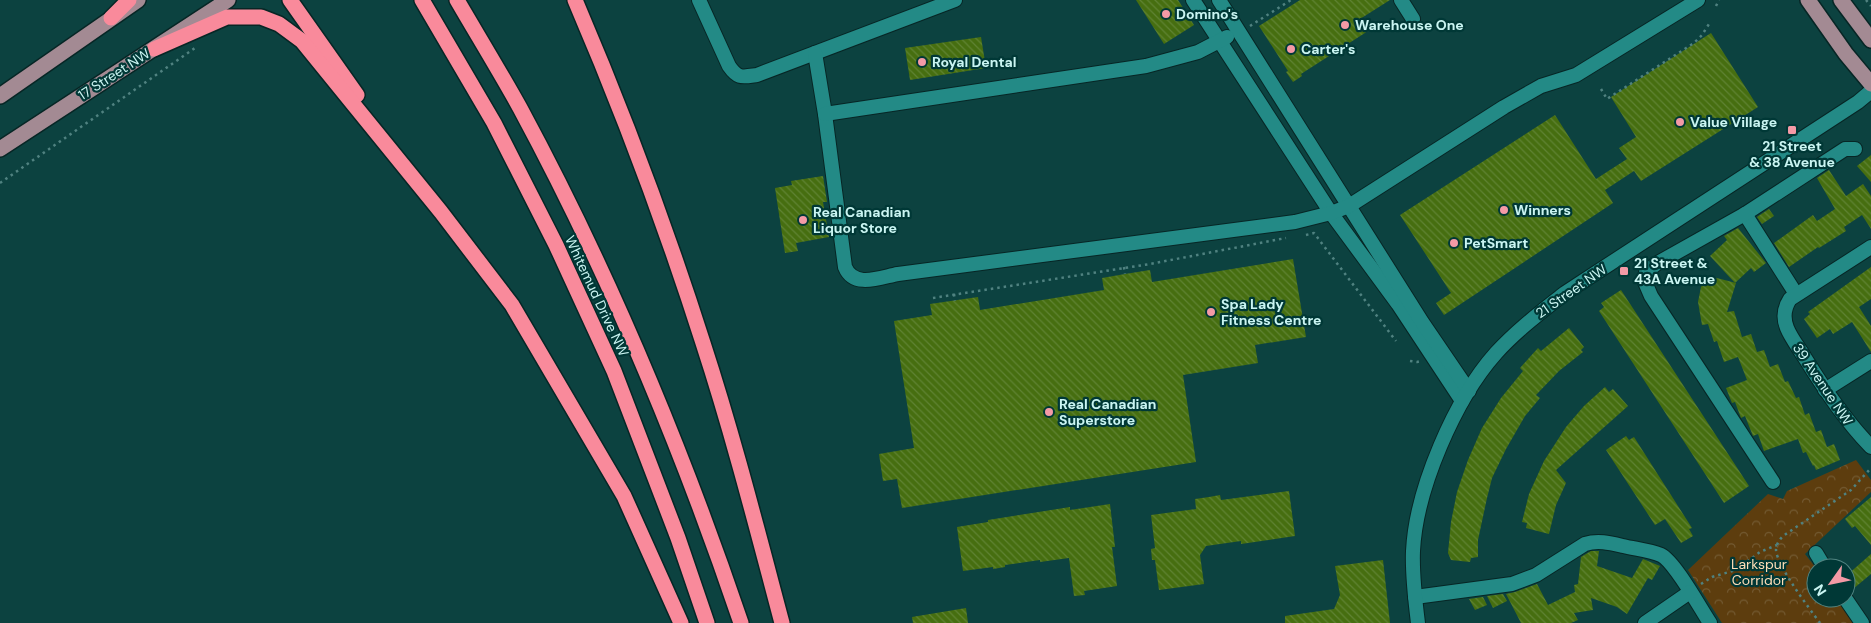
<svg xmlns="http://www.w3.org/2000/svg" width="1871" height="623" font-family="'DM Sans',sans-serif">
  <defs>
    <pattern id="park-crowns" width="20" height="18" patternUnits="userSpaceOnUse" patternTransform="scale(1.25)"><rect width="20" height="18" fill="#5d3d0e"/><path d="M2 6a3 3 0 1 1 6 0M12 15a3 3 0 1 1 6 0" fill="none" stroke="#735a32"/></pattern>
    <pattern id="building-back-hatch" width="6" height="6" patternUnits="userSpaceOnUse" patternTransform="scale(1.25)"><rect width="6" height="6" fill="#466e10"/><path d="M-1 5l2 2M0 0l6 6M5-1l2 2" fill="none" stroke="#5f8333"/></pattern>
  </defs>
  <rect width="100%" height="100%" fill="#0c4240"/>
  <polygon fill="url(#park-crowns)" points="1856,460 1871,480 1871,492 1805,554 1816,568 1816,598 1839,598 1855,623 1722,623 1688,570 1768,494 1783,499 1787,491"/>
  <g fill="url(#building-back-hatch)">
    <polygon points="1136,0 1178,0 1194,25 1164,44"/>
    <polygon points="1300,0 1390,0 1360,19 1368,31 1301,74 1302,76 1293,82 1286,72 1288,71 1259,26"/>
    <polygon points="1711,33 1758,107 1641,181 1634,171 1605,190 1613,203 1444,315 1436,303 1451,293 1400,215 1555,115 1596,179 1627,159 1619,148 1636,137 1611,97"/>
    <polygon points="981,37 986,68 910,80 905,48"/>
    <polygon points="1871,155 1871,182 1857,166"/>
    <polygon points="1829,170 1846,196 1863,184 1871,196 1871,229 1862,215 1844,227 1846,231 1819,248 1818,247 1789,267 1774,243 1813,215 1817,221 1835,209 1817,178"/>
    <polygon points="823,176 827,202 823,202 829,237 796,243 798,251 785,253 775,188 792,185 791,181"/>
    <polygon points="1769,209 1774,216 1762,224 1757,217"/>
    <polygon points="1738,228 1766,263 1754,272 1751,268 1735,283 1710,256 1727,240 1724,236"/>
    <polygon points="1293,259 1306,337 1255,345 1258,363 1183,375 1196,462 902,508 897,479 883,481 879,454 914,448 894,321 932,315 930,304 978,297 980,310 1104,290 1102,278 1125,274 1150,270 1152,282"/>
    <polygon points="1871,267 1871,299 1859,307 1871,326 1871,352 1852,322 1833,334 1830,329 1817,338 1804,319 1810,314 1808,312"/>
    <polygon points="1709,276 1736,283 1727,312 1734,311 1742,337 1751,334 1757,352 1764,350 1770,367 1778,364 1785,382 1788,381 1796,398 1799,397 1805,415 1809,413 1816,432 1821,430 1827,447 1834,444 1840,460 1816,470 1814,465 1813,466 1806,452 1803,453 1798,439 1764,451 1758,434 1753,436 1745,416 1741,418 1735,402 1732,403 1726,388 1747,380 1738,357 1724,362 1717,341 1714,342 1708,324 1702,325 1698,302 1702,282 1707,283"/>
    <polygon points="1621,290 1749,486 1724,503 1599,311 1604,307 1601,303"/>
    <polygon points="1569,328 1584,347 1581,350 1583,352 1559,371 1536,395 1540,398 1525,416 1506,449 1492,478 1487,498 1478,540 1478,557 1471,558 1470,562 1451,560 1448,553 1451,522 1457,492 1468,460 1482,428 1501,398 1523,371 1520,368 1538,348 1541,351"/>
    <polygon points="1605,387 1609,392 1613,389 1628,406 1556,470 1566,483 1556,505 1549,534 1526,528 1527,523 1522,522 1529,494 1544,461 1566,427 1584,406"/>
    <polygon points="1626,436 1629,440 1634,437 1692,528 1689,529 1693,536 1681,543 1665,519 1655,525 1606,450"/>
    <polygon points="1289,491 1295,536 1241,544 1241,541 1206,546 1200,555 1204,584 1159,590 1155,560 1152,560 1151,549 1155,548 1151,515 1196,509 1195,499 1209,497 1220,495 1221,500"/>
    <polygon points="1871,497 1871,545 1855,526 1852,528 1845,519"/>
    <polygon points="1110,504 1115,547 1112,547 1117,586 1084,591 1085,595 1074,596 1069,558 1040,562 1040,560 1005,565 1005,567 993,569 993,567 963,571 957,527 988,522 988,520 1045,511 1070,507 1070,510"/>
    <polygon points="1591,551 1599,551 1597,566 1632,578 1643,559 1660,566 1652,580 1648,578 1627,614 1617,607 1591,598 1593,610 1574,613 1578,620 1571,623 1521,623 1506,594 1515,592 1537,584 1548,605 1575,592 1574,585 1578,584 1581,557"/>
    <polygon points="1871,554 1871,574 1853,589 1846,581 1846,576"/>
    <polygon points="1383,560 1390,623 1285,623 1285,616 1334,609 1340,595 1335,566"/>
    <polygon points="1503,594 1507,601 1493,608 1487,596"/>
    <polygon points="1483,597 1487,605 1475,610 1469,599"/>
    <polygon points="966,608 968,623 913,623 912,617"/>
  </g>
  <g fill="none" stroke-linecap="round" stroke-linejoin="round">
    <g stroke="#072625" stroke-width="16">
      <g id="minor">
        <path d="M699 0 729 66C738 79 742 77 757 75L955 0"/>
        <polyline points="1193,0 1331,213 1398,304 1462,401"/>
        <polyline points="1219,0 1422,322 1469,391"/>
        <polyline points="1401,0 1413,19"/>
        <path d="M815 53 825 114 845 267C854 289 881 277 898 274L1295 222 1331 213 1349 206 1504 107 1541 86 1576 75 1698 0"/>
        <polyline points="825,114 1146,66 1198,52 1227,37"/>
        <polyline points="1745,214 1796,294"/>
        <path d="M1871 247 1790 299C1784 308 1783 318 1787 328 1791 338 1799 348 1805 358 1825 390 1845 420 1871 447"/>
        <polyline points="1825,390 1871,361"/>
        <polyline points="1773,482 1651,296 1645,282 1646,272 1656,264 1745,214 1845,149 1855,149"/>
        <polyline points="1816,553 1825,568"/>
        <path d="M1415 597 1512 584 1536 575 1585 544C1598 540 1610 543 1623 546 1635 549 1649 550 1661 555 1675 562 1700 608 1710 623"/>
        <polyline points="1845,598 1862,623"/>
        <path d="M1418 623C1415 599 1412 575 1413 551 1416 489 1455 399 1496 353 1517 330 1541 312 1565 293L1858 102 1871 91"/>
        <polyline points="1645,623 1690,592"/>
      </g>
    </g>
    <g stroke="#072625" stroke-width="18">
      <g id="major">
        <polyline points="1808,0 1846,54 1871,84"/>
        <polyline points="1841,0 1871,40"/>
        <polyline points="0,96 138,0"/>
        <polyline points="0,149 228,0"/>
      </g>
    </g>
    <g stroke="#072625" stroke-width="18">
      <g id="highway">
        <polyline points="290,0 357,95"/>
        <polyline points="422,0 494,123 556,245 614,371 678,538 707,623"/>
        <path d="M457 0C478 36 500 72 520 108 609 273 681 446 741 623"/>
        <path d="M575 0C623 112 666 227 703 343 733 435 757 529 782 623"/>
        <polyline points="111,18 129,0"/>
        <polyline points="154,49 227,17 261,17 279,24 302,41 441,212 512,305 624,496 681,623"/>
      </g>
    </g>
    <g stroke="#508280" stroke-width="2.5" stroke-dasharray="2.5 4" stroke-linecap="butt">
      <polyline points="1866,0 1871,6"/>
      <polyline points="1716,6 1719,0"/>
      <polyline points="1250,26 1291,0"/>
      <polyline points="1601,89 1607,99 1694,43 1702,35 1709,24"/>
      <polyline points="0,183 195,48"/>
      <polyline points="1306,235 1314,233 1396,341"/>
      <polyline points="1124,267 1125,274"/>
      <polyline points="954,294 955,301"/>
      <polyline points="933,298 1150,264 1286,238"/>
      <polyline points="1410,361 1417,362 1421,361"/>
      <polyline points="1748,562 1782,567"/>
      <polyline points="1701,584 1712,577 1736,570 1760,552 1777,545"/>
      <path d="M1820 623C1809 608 1777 566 1776 550 1776 545 1779 540 1783 536L1851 490 1871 468"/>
    </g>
    <use href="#minor" stroke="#238a86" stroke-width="14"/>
    <use href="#major" stroke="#a38a93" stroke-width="15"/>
    <use href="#highway" stroke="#f98a9b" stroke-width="15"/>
  </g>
  <g fill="#f49aa6" stroke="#003836" stroke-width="2">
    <circle cx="1166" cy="14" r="5"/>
    <circle cx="1345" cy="25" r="5"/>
    <circle cx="1291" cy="49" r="5"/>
    <circle cx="922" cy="62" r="5"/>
    <circle cx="1680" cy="122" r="5"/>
    <rect x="1787" y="125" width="10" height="10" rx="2.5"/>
    <circle cx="1504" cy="210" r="5"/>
    <circle cx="803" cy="220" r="5"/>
    <circle cx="1454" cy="243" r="5"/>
    <rect x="1619" y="266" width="10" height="10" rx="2.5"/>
    <circle cx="1211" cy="312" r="5"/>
    <circle cx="1049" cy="412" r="5"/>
  </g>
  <g text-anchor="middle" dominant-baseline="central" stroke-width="4.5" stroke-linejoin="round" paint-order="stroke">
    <g font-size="14" font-weight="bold" fill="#caf5f2" stroke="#003836" text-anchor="start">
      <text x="1176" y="14">Domino's</text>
      <text x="1355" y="25">Warehouse One</text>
      <text x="1301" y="49">Carter's</text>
      <text x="932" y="62">Royal Dental</text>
      <text x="1690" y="122">Value Village</text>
      <text x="1792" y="146" text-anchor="middle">21 Street<tspan x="1792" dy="16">&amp; 38 Avenue</tspan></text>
      <text x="1514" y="210">Winners</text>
      <text x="813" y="212">Real Canadian<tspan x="813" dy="16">Liquor Store</tspan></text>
      <text x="1464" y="243">PetSmart</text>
      <text x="1634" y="263">21 Street &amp;<tspan x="1634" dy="16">43A Avenue</tspan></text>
      <text x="1221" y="304">Spa Lady<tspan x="1221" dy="16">Fitness Centre</tspan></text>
      <text x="1059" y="404">Real Canadian<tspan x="1059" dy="16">Superstore</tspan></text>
    </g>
    <g font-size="14" fill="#caf5f2" stroke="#003836">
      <text transform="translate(114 74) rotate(-33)">17 Street NW</text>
      <text transform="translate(1571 291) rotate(-35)">21 Street NW</text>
      <text transform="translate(597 296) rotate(65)">Whitemud Drive NW</text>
      <text transform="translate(1823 384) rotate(56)">39 Avenue NW</text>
    </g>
    <g font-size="14" fill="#ffdeb7" stroke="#003836">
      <text x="1759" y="564">Larkspur<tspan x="1759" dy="16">Corridor</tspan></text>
    </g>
  </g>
  <g transform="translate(1831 583) rotate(237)"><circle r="24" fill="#003836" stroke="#518481"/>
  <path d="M0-4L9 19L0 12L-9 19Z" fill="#f49aa6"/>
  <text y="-8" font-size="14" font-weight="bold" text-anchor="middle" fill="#caf5f2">N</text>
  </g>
</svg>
